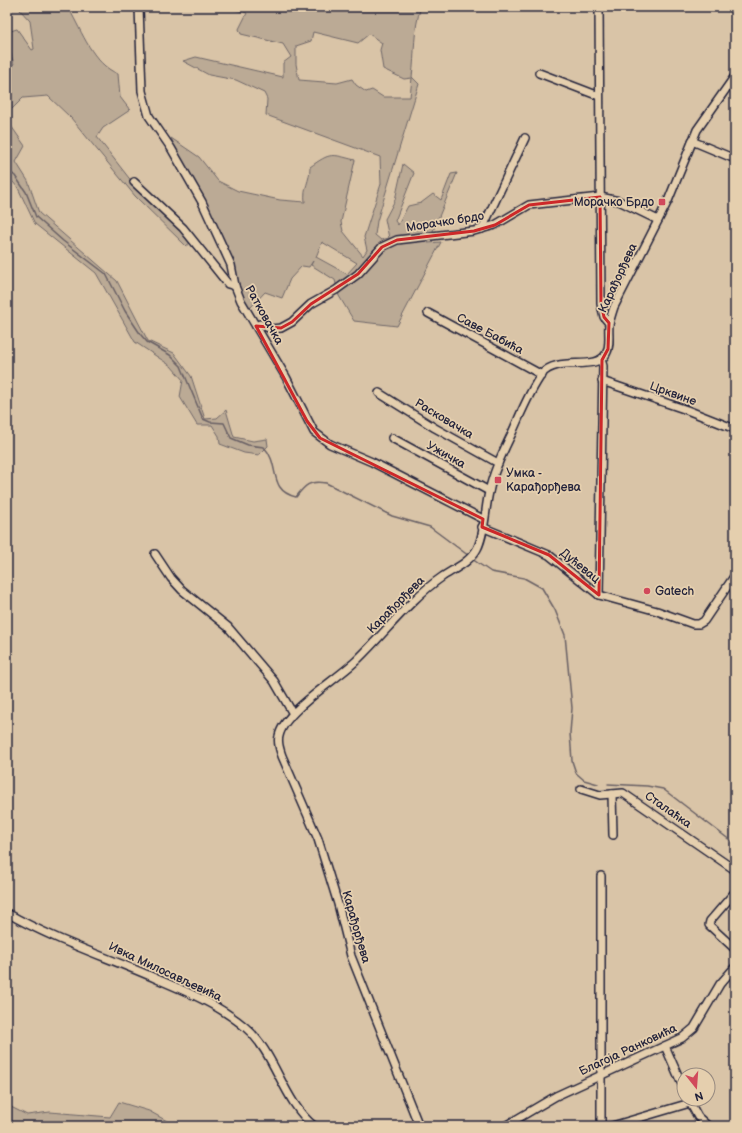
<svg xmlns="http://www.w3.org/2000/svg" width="742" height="1133" font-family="'Balsamiq Sans',sans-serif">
  <rect width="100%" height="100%" fill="#d9c4a7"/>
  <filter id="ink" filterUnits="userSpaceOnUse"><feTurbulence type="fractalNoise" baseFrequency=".025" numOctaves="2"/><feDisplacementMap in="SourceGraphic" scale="8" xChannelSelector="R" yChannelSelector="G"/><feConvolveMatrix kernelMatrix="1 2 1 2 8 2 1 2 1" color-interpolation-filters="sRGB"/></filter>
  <g filter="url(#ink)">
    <g fill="#bbaa95" stroke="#6e6668" fill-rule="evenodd">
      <path d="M22 7H51L69 9C83 33 92 63 118 74L120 97 130 110 103 128 97 137 143 196 180 230 190 243 186 246 135 196 71 118 48 96 23 98 7 114V68L14 64 7 41V32L17 29 32 50 34 49 30 21 20 10Z"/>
      <path d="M226 7H421C413 29 415 54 412 77L419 84 377 221 375 235 381 240 389 238 385 219 395 200 403 164 414 173 395 221 398 225 408 206 421 203 433 194 441 200 451 174 457 173 428 243 441 242 397 326 354 321 339 296 335 280 311 265 313 261 309 267 302 266 290 279 282 298 265 292 250 308 247 306 241 294 225 246 202 194 182 163 171 138 199 157 218 181 238 191 280 200 305 202C303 187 310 182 310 167 331 152 331 154 355 160L341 222 343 231 363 256 367 250 364 237 381 184 380 157 266 115 267 99 264 93 236 80 209 75 183 61 196 57 283 77V63L291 57 283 44 241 34 239 29 247 13ZM313 32 358 43 369 34 382 43 380 50 383 69 404 79 412 78 410 97H383L372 90 366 92 356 85 352 79 337 83 299 80 296 64V46L311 41ZM322 242 357 263 347 274 316 257Z"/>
      <polygon points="7,120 25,146 16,162 28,181 39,213 117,281 148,341 174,353 191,376 205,419 217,418 226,410 234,437 253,441 267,439 268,446 259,455 244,453 220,444 219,436 212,425 197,425 180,397 183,380 171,366 135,342 96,273 35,224 18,188 7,175"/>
      <polygon points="119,1102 149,1111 176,1126 7,1126 7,1105 27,1115 50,1112 110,1117"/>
    </g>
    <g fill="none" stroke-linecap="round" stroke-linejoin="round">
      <g stroke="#675f64" stroke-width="1.5">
        <path d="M7 169 15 176 26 192 36 217 63 241 106 274 125 311 141 335 147 342 170 355 181 366 203 419 210 422 224 423 231 438 248 445 264 447C281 465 267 490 296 497 305 485 310 480 326 483L392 516 430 527 469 556"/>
        <polyline points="472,559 491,572 524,578 542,588 555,610 565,635 572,708 570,733 572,761 576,773 584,780 598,784"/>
        <polyline points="608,784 647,786 663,789 735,844"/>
      </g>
      <g stroke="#22223b" stroke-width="10">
        <g id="minor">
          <polyline points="139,7 142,91 149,116 171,148 202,202 231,265 235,286 241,301 286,377 314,432 330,444 372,462 483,519"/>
          <polyline points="599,7 601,304 604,317 609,323"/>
          <polyline points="539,73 599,96"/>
          <polyline points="692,141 735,159"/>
          <polyline points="134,182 183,228 228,284 235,286"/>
          <polyline points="482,229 525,138"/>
          <polyline points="428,313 542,375"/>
          <polyline points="256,326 260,324 271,329 281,328 292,322 311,304 336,290 358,274 382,247 397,240 474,231 495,225 529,205 600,197 619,201 658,220"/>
          <polyline points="602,381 687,410 735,429"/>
          <polyline points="379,393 435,428 498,463"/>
          <polyline points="392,438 489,491"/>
          <polyline points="482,527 549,555 599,595 657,611 693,624 699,624 704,621 735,575"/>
          <polyline points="155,554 171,578 182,590 228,627 274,681 292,712"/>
          <polyline points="599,595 603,366 601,359"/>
          <polyline points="581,789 600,795 623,793 735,870"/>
          <polyline points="612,794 613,835"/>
          <polyline points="735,892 710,921 709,925 735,949"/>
          <path d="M7 913C54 940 107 957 157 979 188 992 219 1005 245 1027 276 1053 282 1100 314 1126"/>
          <polyline points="665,1046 684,1089"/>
          <polyline points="688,1099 698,1117 708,1126"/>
          <path d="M419 1126 351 956 338 904 318 839 282 756C280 750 277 743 279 736 284 711 338 679 358 659 386 632 410 599 442 577 454 569 470 562 477 549 485 534 485 509 489 492 493 472 503 452 512 433 521 413 529 392 542 374 557 355 596 372 606 354 611 346 608 334 609 325 610 319 612 313 614 307L668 201 697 130 735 76"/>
          <polyline points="505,1126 556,1096 682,1038 694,1028 720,984 735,967"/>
          <polyline points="601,1126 601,876"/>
          <polyline points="612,1126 690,1103"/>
        </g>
      </g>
      <use href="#minor" stroke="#e5cfae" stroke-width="7"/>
    </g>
  </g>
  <path fill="none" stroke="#cd2829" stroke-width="3" stroke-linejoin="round" d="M600 197 601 304 604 317 609 323 608 349 602 360 599 595 549 555 482 527 483 519 320 438 307 421 256 326 281 328 292 322 311 304 358 274 382 247 397 240 474 231 495 225 529 205Z"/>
  <g fill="#d1495b" stroke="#e5cfae" stroke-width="1.5">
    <rect x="658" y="198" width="8" height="8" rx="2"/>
    <rect x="494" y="476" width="8" height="8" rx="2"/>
    <circle cx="647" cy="591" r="4"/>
  </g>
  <g text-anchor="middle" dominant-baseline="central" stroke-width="3.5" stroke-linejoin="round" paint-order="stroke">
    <g font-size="12" fill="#22223b" stroke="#e5cfae" text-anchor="start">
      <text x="654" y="202" text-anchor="end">Морачко Брдо</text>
      <text x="506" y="473">Умка -<tspan x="506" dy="14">Карађорђева</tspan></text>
      <text x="655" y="591">Gatech</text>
    </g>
    <g font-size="12" fill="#22223b" stroke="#e5cfae">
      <text transform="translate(445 222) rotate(-9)">Морачко брдо</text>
      <text transform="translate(618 278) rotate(-65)">Карађорђева</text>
      <text transform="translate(264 315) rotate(61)">Ратковачка</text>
      <text transform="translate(490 334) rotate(28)">Саве Бабића</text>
      <text transform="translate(673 394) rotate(20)">Црквине</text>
      <text transform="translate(444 419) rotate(31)">Расковачка</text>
      <text transform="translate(446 455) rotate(29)">Ужичка</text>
      <text transform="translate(580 566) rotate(39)">Дућевац</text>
      <text transform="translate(396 605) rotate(-45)">Карађорђева</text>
      <text transform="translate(668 810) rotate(35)">Сталаћка</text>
      <text transform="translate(356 927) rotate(74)">Карађорђева</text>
      <text transform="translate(165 972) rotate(25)">Ивка Милосављевића</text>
      <text transform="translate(628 1050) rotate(-25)">Благоја Ранковића</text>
    </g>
  </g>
  <rect width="742" height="1133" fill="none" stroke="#e5cfae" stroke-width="24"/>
  <rect x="12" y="12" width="718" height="1109" fill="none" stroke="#22223b" stroke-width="1.5" filter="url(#ink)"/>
  <g transform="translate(696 1087) rotate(163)"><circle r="19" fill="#e5cfae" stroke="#978a80"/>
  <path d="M0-3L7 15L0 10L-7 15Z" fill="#d1495b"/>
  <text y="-6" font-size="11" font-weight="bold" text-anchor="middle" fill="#22223b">N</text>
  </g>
</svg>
